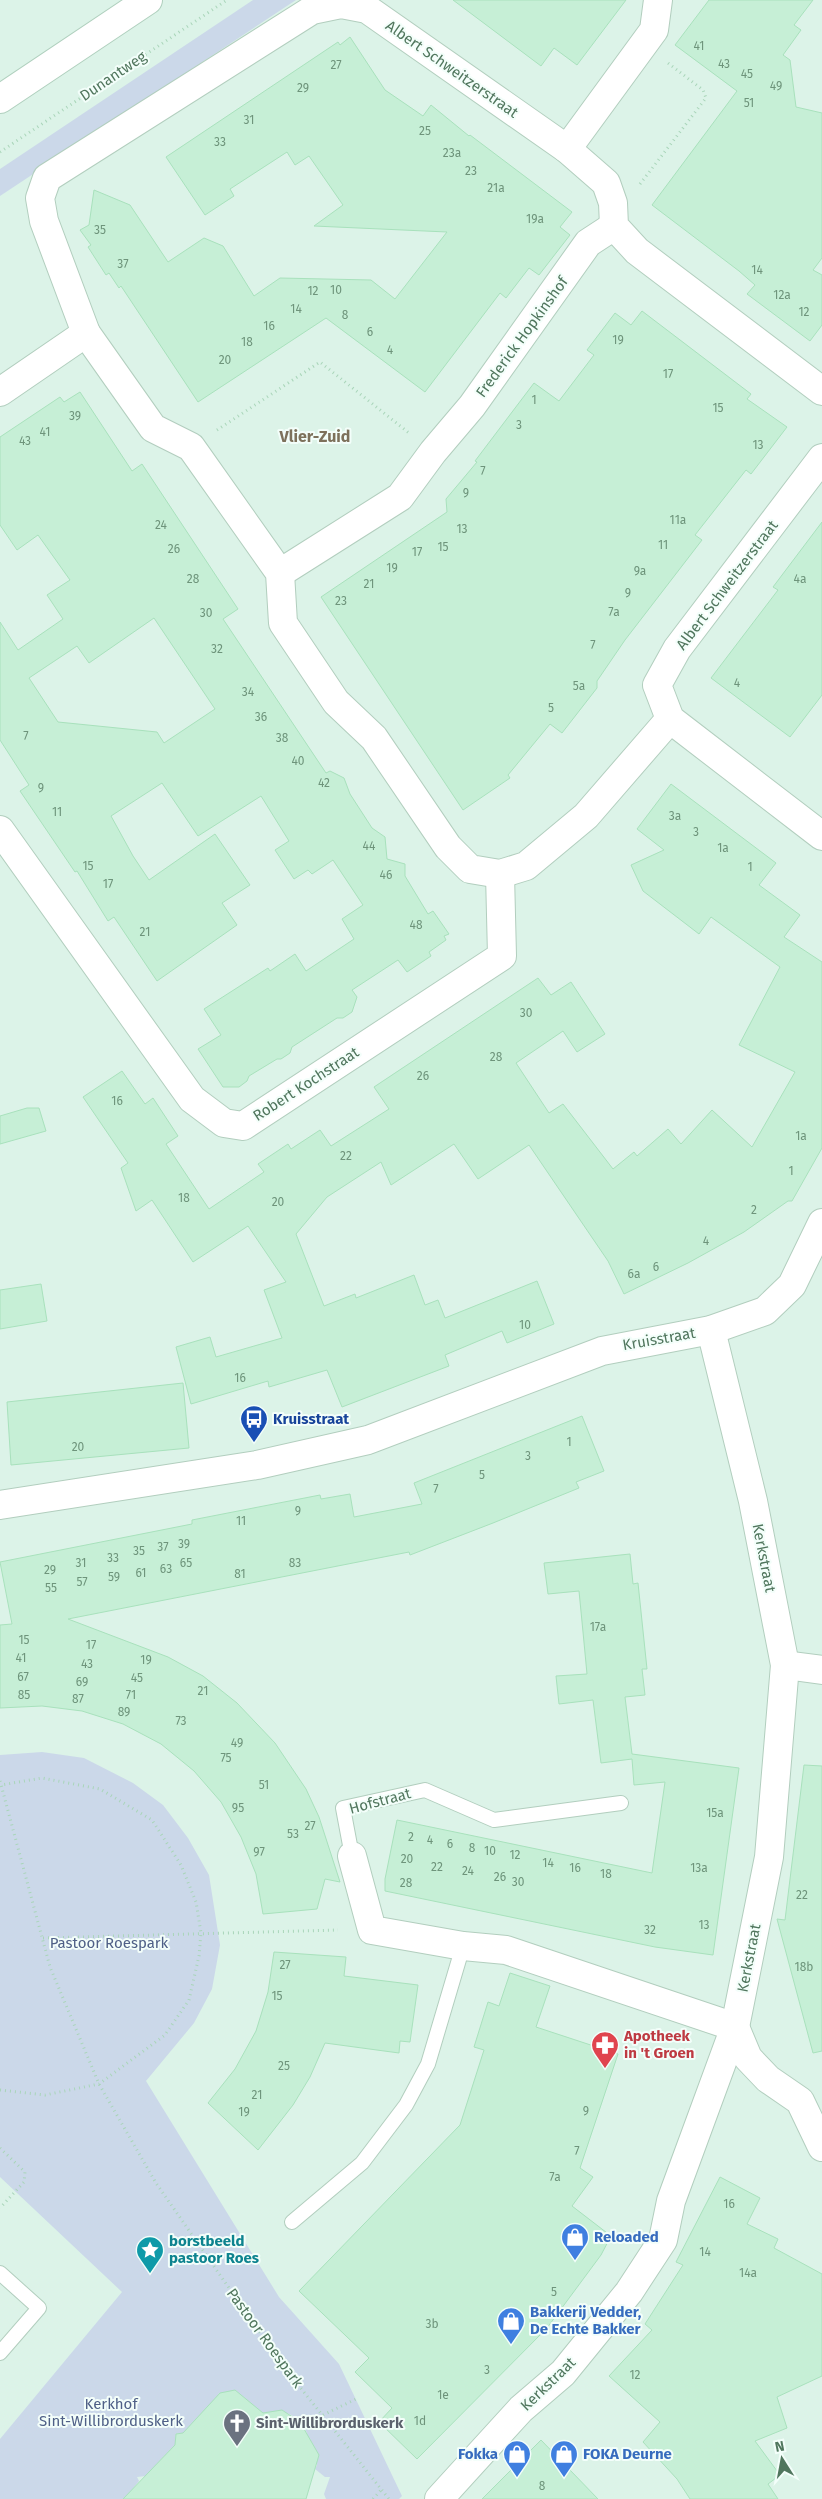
<svg xmlns="http://www.w3.org/2000/svg" width="822" height="2499" font-family="'Fira Sans',sans-serif">
  <rect width="100%" height="100%" fill="#edfcf6"/>
  <rect fill="#dcf3e8" x="0" y="0" width="822" height="2499"/>
  <g fill="#cbd8e9">
    <polygon points="253,0 296,0 0,196 0,169"/>
    <polygon points="42,1752 84,1758 133,1783 163,1805 188,1838 209,1875 220,1945 212,1989 194,2023 146,2081 279,2297 339,2364 402,2496 399,2499 326,2499 324,2494 330,2477 325,2477 315,2469 317,2465 300,2438 307,2433 304,2428 296,2431 287,2423 293,2416 287,2413 283,2420 262,2413 221,2393 218,2394 219,2400 183,2439 182,2433 176,2434 175,2445 146,2476 137,2477 139,2481 125,2499 0,2499 0,2439 122,2292 0,2177 0,1755"/>
  </g>
  <g fill="#c6efd6" stroke="#a8e1bc" fill-rule="evenodd">
    <polygon points="453,0 626,0 577,65 554,48 541,66"/>
    <polygon points="709,0 813,0 794,25 801,30 783,55 790,60 796,107 822,113 822,258 813,270 822,275 822,325 810,341 747,294 755,285 739,271 652,205 737,91 675,45"/>
    <polygon points="350,37 385,90 423,116 431,105 469,136 470,135 572,212 560,227 570,235 539,275 529,268 506,298 500,293 425,392 326,318 198,402 121,286 119,288 109,273 106,275 88,247 91,245 80,230 89,225 94,190 130,205 168,262 204,238 223,246 254,296 280,278 371,280 395,299 447,232 314,226 343,205 309,156 295,165 287,152 230,189 234,196 205,215 166,157 338,42 340,45"/>
    <polygon points="642,311 751,394 747,399 787,427 751,474 746,470 695,535 702,540 625,640 597,681 597,688 562,733 550,724 508,775 510,778 463,810 321,597 447,512 446,499 477,462 475,461 534,383 559,401 594,355 587,350 615,313 631,325"/>
    <path d="M80 392 132 471 142 464 238 609 223 619 326 773 330 771 344 778 350 794 372 828 385 837 387 859 405 864V876L428 914 433 911 449 934 444 936 446 940 429 952 431 956 407 972 398 960 352 990 357 997 352 1012 343 1018H337L292 1047 290 1053 281 1059H277L249 1076 247 1081 239 1087H223L198 1049 221 1035 204 1009 268 968 270 971 295 954 306 971 354 939 342 919 363 905 333 860 312 874 308 870 294 879 275 850 289 841 261 796 198 836 162 783 111 816 133 856 149 880 215 834 250 885 222 903 237 925 157 981 114 917 108 921 77 871 75 872 20 791 29 785 0 740V622L18 650 63 619 47 595 70 580 38 535 17 550 0 525V437L60 397 64 402ZM154 618 215 709 164 743 157 732 58 722 29 678 77 646 89 663Z"/>
    <polygon points="822,522 822,695 790,737 711,678 778,590 773,587"/>
    <polygon points="671,784 776,863 759,885 800,915 784,937 822,962 822,1148 792,1201 788,1201 744,1232 688,1263 624,1294 608,1261 529,1145 478,1179 454,1144 391,1185 381,1162 327,1197 296,1234 324,1306 355,1294 356,1298 414,1275 425,1305 438,1300 445,1318 537,1281 554,1324 507,1343 502,1331 445,1355 449,1366 342,1407 327,1370 269,1387 268,1381 191,1404 176,1347 210,1337 216,1357 282,1338 264,1290 286,1282 248,1226 193,1262 152,1200 136,1211 121,1168 128,1163 83,1097 122,1071 145,1104 153,1098 178,1136 166,1144 209,1209 264,1172 258,1164 288,1144 291,1149 320,1130 331,1146 389,1109 374,1087 538,978 551,995 571,982 605,1034 577,1052 563,1031 516,1063 549,1113 563,1104 613,1169 634,1152 637,1156 668,1129 681,1144 712,1110 752,1147 795,1072 739,1045 780,967 711,917 699,934 643,891 631,865 664,850 637,829"/>
    <polygon points="27,1108 39,1108 46,1131 0,1144 0,1116"/>
    <polygon points="41,1284 47,1321 0,1329 0,1290"/>
    <polygon points="183,1383 189,1448 11,1465 7,1402"/>
    <polygon points="582,1416 604,1471 576,1482 579,1488 493,1523 410,1555 409,1552 68,1619 168,1657 203,1676 237,1703 275,1743 306,1789 319,1817 340,1882 325,1879 317,1909 263,1914 256,1874 241,1837 221,1802 194,1771 161,1744 123,1724 82,1711 42,1706 0,1708 0,1625 12,1624 0,1562 192,1524 192,1520 320,1495 321,1499 350,1494 354,1517 422,1504 414,1483"/>
    <polygon points="630,1554 633,1584 638,1583 647,1669 642,1669 645,1695 625,1697 632,1754 739,1768 713,1955 655,1947 385,1891 385,1879 397,1820 652,1873 665,1782 634,1785 632,1759 601,1763 593,1700 559,1704 556,1676 587,1674 583,1632 579,1591 548,1594 544,1563"/>
    <polygon points="804,1765 822,1766 822,2051 813,2053 777,1919 785,1920"/>
    <polygon points="274,1952 346,1957 344,1976 418,1985 410,2042 400,2041 399,2053 325,2043 310,2077 293,2105 258,2150 208,2103 235,2069 256,2031 268,1992"/>
    <polygon points="510,1973 550,1986 536,2027 618,2054 580,2168 593,2177 572,2206 611,2236 601,2255 547,2328 417,2459 379,2422 392,2408 355,2372 369,2358 299,2291 460,2125 484,2050 474,2047 488,2002 499,2006"/>
    <polygon points="720,2177 760,2198 747,2224 778,2239 774,2248 822,2274 822,2376 777,2397 787,2428 755,2441 780,2475 768,2484 778,2499 690,2499 677,2479 643,2442 660,2422 609,2376 652,2330 645,2324 683,2265 676,2262"/>
    <polygon points="235,2390 263,2413 282,2410 300,2422 319,2455 306,2499 123,2499 175,2445 176,2434 183,2433 220,2393"/>
    <polygon points="541,2440 598,2499 482,2499"/>
  </g>
  <g fill="none" stroke-linecap="round" stroke-linejoin="round">
    <g stroke="#b2cebe" stroke-width="16">
      <g id="lane">
        <polyline points="352,1856 343,1808 425,1790 494,1820 621,1803"/>
        <polyline points="292,2222 362,2163 406,2105 428,2064 463,1946"/>
        <polyline points="0,2273 39,2308 0,2353"/>
      </g>
    </g>
    <g stroke="#b2cebe" stroke-width="30">
      <g id="street">
        <polyline points="567,149 654,30 658,0"/>
        <polyline points="86,333 153,428 191,447 280,573 283,623 336,702 374,738 448,847 470,869 500,874 526,866 586,816 670,719"/>
        <polyline points="0,392 86,333 44,221 40,198 47,178 312,10 341,4 367,9 567,149 606,183 613,203 614,226 637,251 822,391"/>
        <polyline points="822,458 677,649 657,685 670,719 822,836"/>
        <polyline points="280,573 400,497 433,452 472,406 588,243 614,226"/>
        <polyline points="0,830 192,1099 224,1123 243,1126 502,956 500,874"/>
        <polyline points="0,1505 257,1465 368,1440 602,1351 711,1330 765,1311 792,1285 822,1223"/>
        <polyline points="785,1665 822,1670"/>
        <polyline points="352,1856 372,1930 463,1946 506,1950 735,2027"/>
        <polyline points="735,2027 748,2058 768,2079 800,2101 822,2147"/>
        <polyline points="439,2499 521,2409 563,2373 629,2292 663,2240 671,2201 735,2027 769,1857 785,1665 753,1501 711,1330"/>
      </g>
    </g>
    <g stroke="#b0d0be" stroke-width="30">
      <polyline id="secondary" points="0,99 148,0"/>
    </g>
    <g stroke="#a9d5b9" stroke-width="3" stroke-dasharray="1 4" stroke-linecap="butt">
      <polyline points="0,152 227,0"/>
      <polyline points="640,184 706,98 703,90 668,63"/>
      <polyline points="217,430 320,362 409,433"/>
      <polyline points="0,1781 50,1967 99,2084 156,2183 284,2367 389,2499"/>
      <polyline points="43,1938 338,1930"/>
      <polyline points="0,2090 45,2095 99,2084 165,2035 189,2000 199,1956 201,1933 196,1902 181,1865 152,1820 100,1789 42,1778 1,1785"/>
      <polyline points="0,2148 25,2172 24,2182 0,2208"/>
      <polyline points="323,2415 356,2399"/>
      <polyline points="373,2499 382,2489"/>
    </g>
    <use href="#lane" stroke="#fff" stroke-width="14"/>
    <use href="#street" stroke="#fff" stroke-width="28"/>
    <use href="#secondary" stroke="#fff" stroke-width="28"/>
  </g>
  <defs>
    <g id="bus-pin" transform="scale(1.4375)"><path d="M0 17L-7.5 6A9.5 9.5 0 1 1 7.5 6Z" fill="#1a4fb4" stroke="#f3fefa"/><path d="M-5-6H5V4H4V6H2V4H-2V6H-4V4H-5ZM-3.5-4V0h7V-4ZM-3.5 1.2v1.5H-2V1.2ZM2 1.2v1.5H3.5V1.2Z" fill="#fff"/></g>
    <g id="pharmacy-pin" transform="scale(1.4375)"><path d="M0 17L-7.5 6A9.5 9.5 0 1 1 7.5 6Z" fill="#e0444e" stroke="#f3fefa"/><path d="M-2-6h4v4h4v4h-4v4h-4v-4h-4v-4h4Z" fill="#fff"/></g>
    <g id="shop-pin" transform="scale(1.4375)"><path d="M0 17L-7.5 6A9.5 9.5 0 1 1 7.5 6Z" fill="#3f7fe0" stroke="#f3fefa"/><path d="M-5-2.5h2.3a2.7 3.5 0 0 1 5.4 0H5L5.5 6h-11ZM-1.5-2.5h3a1.5 2.3 0 0 0-3 0Z" fill="#fff"/></g>
    <g id="sight-pin" transform="scale(1.4375)"><path d="M0 17L-7.5 6A9.5 9.5 0 1 1 7.5 6Z" fill="#0f9aa8" stroke="#f3fefa"/><path d="M0-6L1.8-2.2L6-1.7L2.9 1.2L3.7 5.4L0 3.3L-3.7 5.4L-2.9 1.2L-6-1.7L-1.8-2.2Z" fill="#fff"/></g>
    <g id="church-pin" transform="scale(1.4375)"><path d="M0 17L-7.5 6A9.5 9.5 0 1 1 7.5 6Z" fill="#6b7280" stroke="#f3fefa"/><path d="M-1.2-6h2.4v3.5h3.3v2.4h-3.3V6h-2.4V-.1h-3.3v-2.4h3.3Z" fill="#fff"/></g>
  </defs>
  <g fill-rule="evenodd">
    <use href="#bus-pin" x="254" y="1419"/>
    <use href="#pharmacy-pin" x="605" y="2045"/>
    <use href="#shop-pin" x="575" y="2237"/>
    <use href="#sight-pin" x="150" y="2250"/>
    <use href="#shop-pin" x="511" y="2321"/>
    <use href="#church-pin" x="237" y="2423"/>
    <use href="#shop-pin" x="517" y="2454"/>
    <use href="#shop-pin" x="564" y="2454"/>
  </g>
  <g text-anchor="middle" dominant-baseline="central" stroke-width="4" stroke-linejoin="round" paint-order="stroke">
    <g font-size="12" fill="#6e947b">
      <text x="699" y="46">41</text>
      <text x="724" y="64">43</text>
      <text x="336" y="65">27</text>
      <text x="747" y="74">45</text>
      <text x="776" y="86">49</text>
      <text x="303" y="88">29</text>
      <text x="749" y="103">51</text>
      <text x="249" y="120">31</text>
      <text x="425" y="131">25</text>
      <text x="220" y="142">33</text>
      <text x="452" y="153">23a</text>
      <text x="471" y="171">23</text>
      <text x="496" y="188">21a</text>
      <text x="535" y="219">19a</text>
      <text x="100" y="230">35</text>
      <text x="123" y="264">37</text>
      <text x="757" y="270">14</text>
      <text x="336" y="290">10</text>
      <text x="313" y="291">12</text>
      <text x="782" y="295">12a</text>
      <text x="296" y="309">14</text>
      <text x="804" y="312">12</text>
      <text x="345" y="315">8</text>
      <text x="269" y="326">16</text>
      <text x="370" y="332">6</text>
      <text x="618" y="340">19</text>
      <text x="247" y="342">18</text>
      <text x="390" y="350">4</text>
      <text x="225" y="360">20</text>
      <text x="668" y="374">17</text>
      <text x="534" y="400">1</text>
      <text x="718" y="408">15</text>
      <text x="75" y="416">39</text>
      <text x="519" y="425">3</text>
      <text x="45" y="432">41</text>
      <text x="25" y="441">43</text>
      <text x="758" y="445">13</text>
      <text x="483" y="471">7</text>
      <text x="466" y="493">9</text>
      <text x="678" y="520">11a</text>
      <text x="161" y="525">24</text>
      <text x="462" y="529">13</text>
      <text x="663" y="545">11</text>
      <text x="443" y="547">15</text>
      <text x="174" y="549">26</text>
      <text x="417" y="552">17</text>
      <text x="392" y="568">19</text>
      <text x="640" y="571">9a</text>
      <text x="193" y="579">28</text>
      <text x="800" y="579">4a</text>
      <text x="369" y="584">21</text>
      <text x="628" y="593">9</text>
      <text x="341" y="601">23</text>
      <text x="614" y="612">7a</text>
      <text x="206" y="613">30</text>
      <text x="593" y="645">7</text>
      <text x="217" y="649">32</text>
      <text x="737" y="683">4</text>
      <text x="579" y="686">5a</text>
      <text x="248" y="692">34</text>
      <text x="551" y="708">5</text>
      <text x="261" y="717">36</text>
      <text x="26" y="736">7</text>
      <text x="282" y="738">38</text>
      <text x="298" y="761">40</text>
      <text x="324" y="783">42</text>
      <text x="41" y="788">9</text>
      <text x="57" y="812">11</text>
      <text x="675" y="816">3a</text>
      <text x="696" y="832">3</text>
      <text x="369" y="846">44</text>
      <text x="723" y="848">1a</text>
      <text x="88" y="866">15</text>
      <text x="750" y="867">1</text>
      <text x="386" y="875">46</text>
      <text x="108" y="884">17</text>
      <text x="416" y="925">48</text>
      <text x="145" y="932">21</text>
      <text x="526" y="1013">30</text>
      <text x="496" y="1057">28</text>
      <text x="423" y="1076">26</text>
      <text x="117" y="1101">16</text>
      <text x="801" y="1136">1a</text>
      <text x="346" y="1156">22</text>
      <text x="791" y="1171">1</text>
      <text x="184" y="1198">18</text>
      <text x="278" y="1202">20</text>
      <text x="754" y="1210">2</text>
      <text x="706" y="1241">4</text>
      <text x="656" y="1267">6</text>
      <text x="634" y="1274">6a</text>
      <text x="525" y="1325">10</text>
      <text x="240" y="1378">16</text>
      <text x="569" y="1442">1</text>
      <text x="78" y="1447">20</text>
      <text x="528" y="1456">3</text>
      <text x="482" y="1475">5</text>
      <text x="436" y="1489">7</text>
      <text x="298" y="1511">9</text>
      <text x="241" y="1521">11</text>
      <text x="184" y="1544">39</text>
      <text x="163" y="1547">37</text>
      <text x="139" y="1551">35</text>
      <text x="113" y="1558">33</text>
      <text x="81" y="1563">31</text>
      <text x="186" y="1563">65</text>
      <text x="295" y="1563">83</text>
      <text x="166" y="1569">63</text>
      <text x="50" y="1570">29</text>
      <text x="141" y="1573">61</text>
      <text x="240" y="1574">81</text>
      <text x="114" y="1577">59</text>
      <text x="82" y="1582">57</text>
      <text x="51" y="1588">55</text>
      <text x="598" y="1627">17a</text>
      <text x="24" y="1640">15</text>
      <text x="91" y="1645">17</text>
      <text x="21" y="1658">41</text>
      <text x="146" y="1660">19</text>
      <text x="87" y="1664">43</text>
      <text x="23" y="1677">67</text>
      <text x="137" y="1678">45</text>
      <text x="82" y="1682">69</text>
      <text x="203" y="1691">21</text>
      <text x="24" y="1695">85</text>
      <text x="131" y="1695">71</text>
      <text x="78" y="1699">87</text>
      <text x="124" y="1712">89</text>
      <text x="181" y="1721">73</text>
      <text x="237" y="1743">49</text>
      <text x="226" y="1758">75</text>
      <text x="264" y="1785">51</text>
      <text x="238" y="1808">95</text>
      <text x="715" y="1813">15a</text>
      <text x="310" y="1826">27</text>
      <text x="293" y="1834">53</text>
      <text x="411" y="1837">2</text>
      <text x="430" y="1840">4</text>
      <text x="450" y="1844">6</text>
      <text x="472" y="1848">8</text>
      <text x="490" y="1851">10</text>
      <text x="259" y="1852">97</text>
      <text x="515" y="1855">12</text>
      <text x="407" y="1859">20</text>
      <text x="548" y="1863">14</text>
      <text x="437" y="1867">22</text>
      <text x="575" y="1868">16</text>
      <text x="699" y="1868">13a</text>
      <text x="468" y="1871">24</text>
      <text x="606" y="1874">18</text>
      <text x="500" y="1877">26</text>
      <text x="518" y="1882">30</text>
      <text x="406" y="1883">28</text>
      <text x="802" y="1895">22</text>
      <text x="704" y="1925">13</text>
      <text x="650" y="1930">32</text>
      <text x="285" y="1965">27</text>
      <text x="804" y="1967">18b</text>
      <text x="277" y="1996">15</text>
      <text x="284" y="2066">25</text>
      <text x="257" y="2095">21</text>
      <text x="586" y="2111">9</text>
      <text x="244" y="2112">19</text>
      <text x="577" y="2151">7</text>
      <text x="555" y="2177">7a</text>
      <text x="729" y="2204">16</text>
      <text x="705" y="2252">14</text>
      <text x="748" y="2273">14a</text>
      <text x="554" y="2292">5</text>
      <text x="432" y="2324">3b</text>
      <text x="487" y="2370">3</text>
      <text x="635" y="2375">12</text>
      <text x="443" y="2395">1e</text>
      <text x="420" y="2421">1d</text>
      <text x="542" y="2486">8</text>
    </g>
    <g font-size="15" fill="#50765d" stroke="#f3fefa">
      <text transform="translate(452 69) rotate(35)">Albert Schweitzerstraat</text>
      <text transform="translate(113 76) rotate(-34)">Dunantweg</text>
      <text transform="translate(522 337) rotate(-54)">Frederick Hopkinshof</text>
      <text transform="translate(727 585) rotate(-53)">Albert Schweitzerstraat</text>
      <text transform="translate(306 1084) rotate(-33)">Robert Kochstraat</text>
      <text transform="translate(659 1339) rotate(-10)">Kruisstraat</text>
      <text transform="translate(764 1558) rotate(79)">Kerkstraat</text>
      <text transform="translate(380 1801) rotate(-15)">Hofstraat</text>
      <text transform="translate(749 1958) rotate(-79)">Kerkstraat</text>
      <text transform="translate(265 2338) rotate(54)">Pastoor Roespark</text>
      <text transform="translate(548 2384) rotate(-44)">Kerkstraat</text>
    </g>
    <g font-size="15" font-weight="bold" fill="#164399" stroke="#f3fefa" text-anchor="start">
      <text x="273" y="1419">Kruisstraat</text>
    </g>
    <g font-size="15" fill="#4f6087" stroke="#f3fefa">
      <text x="109" y="1943">Pastoor Roespark</text>
      <text x="111" y="2404">Kerkhof<tspan x="111" dy="17">Sint-Willibrorduskerk</tspan></text>
    </g>
    <g font-size="15" font-weight="bold" fill="#be3a42" stroke="#f3fefa" text-anchor="start">
      <text x="624" y="2036">Apotheek<tspan x="624" dy="17">in 't Groen</tspan></text>
    </g>
    <g font-size="15" font-weight="bold" fill="#366cbe" stroke="#f3fefa" text-anchor="start">
      <text x="594" y="2237">Reloaded</text>
      <text x="530" y="2312">Bakkerij Vedder,<tspan x="530" dy="17">De Echte Bakker</tspan></text>
      <text x="498" y="2454" text-anchor="end">Fokka</text>
      <text x="583" y="2454">FOKA Deurne</text>
    </g>
    <g font-size="15" font-weight="bold" fill="#0d838f" stroke="#f3fefa" text-anchor="start">
      <text x="169" y="2241">borstbeeld<tspan x="169" dy="17">pastoor Roes</tspan></text>
    </g>
    <g font-size="15" font-weight="bold" fill="#5b616d" stroke="#f3fefa" text-anchor="start">
      <text x="256" y="2423">Sint-Willibrorduskerk</text>
    </g>
    <g font-size="16" font-weight="bold" fill="#7d715b" stroke="#f3fefa">
      <text x="315" y="436">Vlier-Zuid</text>
    </g>
  </g>
  <g transform="translate(782 2459) rotate(349)" stroke="#f3fefa" stroke-width="4" paint-order="stroke">
  <path d="M0-4L9 19L0 12L-9 19Z" fill="#50765d"/>
  <text y="-8" font-size="14" font-weight="bold" text-anchor="middle" fill="#50765d">N</text>
  </g>
</svg>
